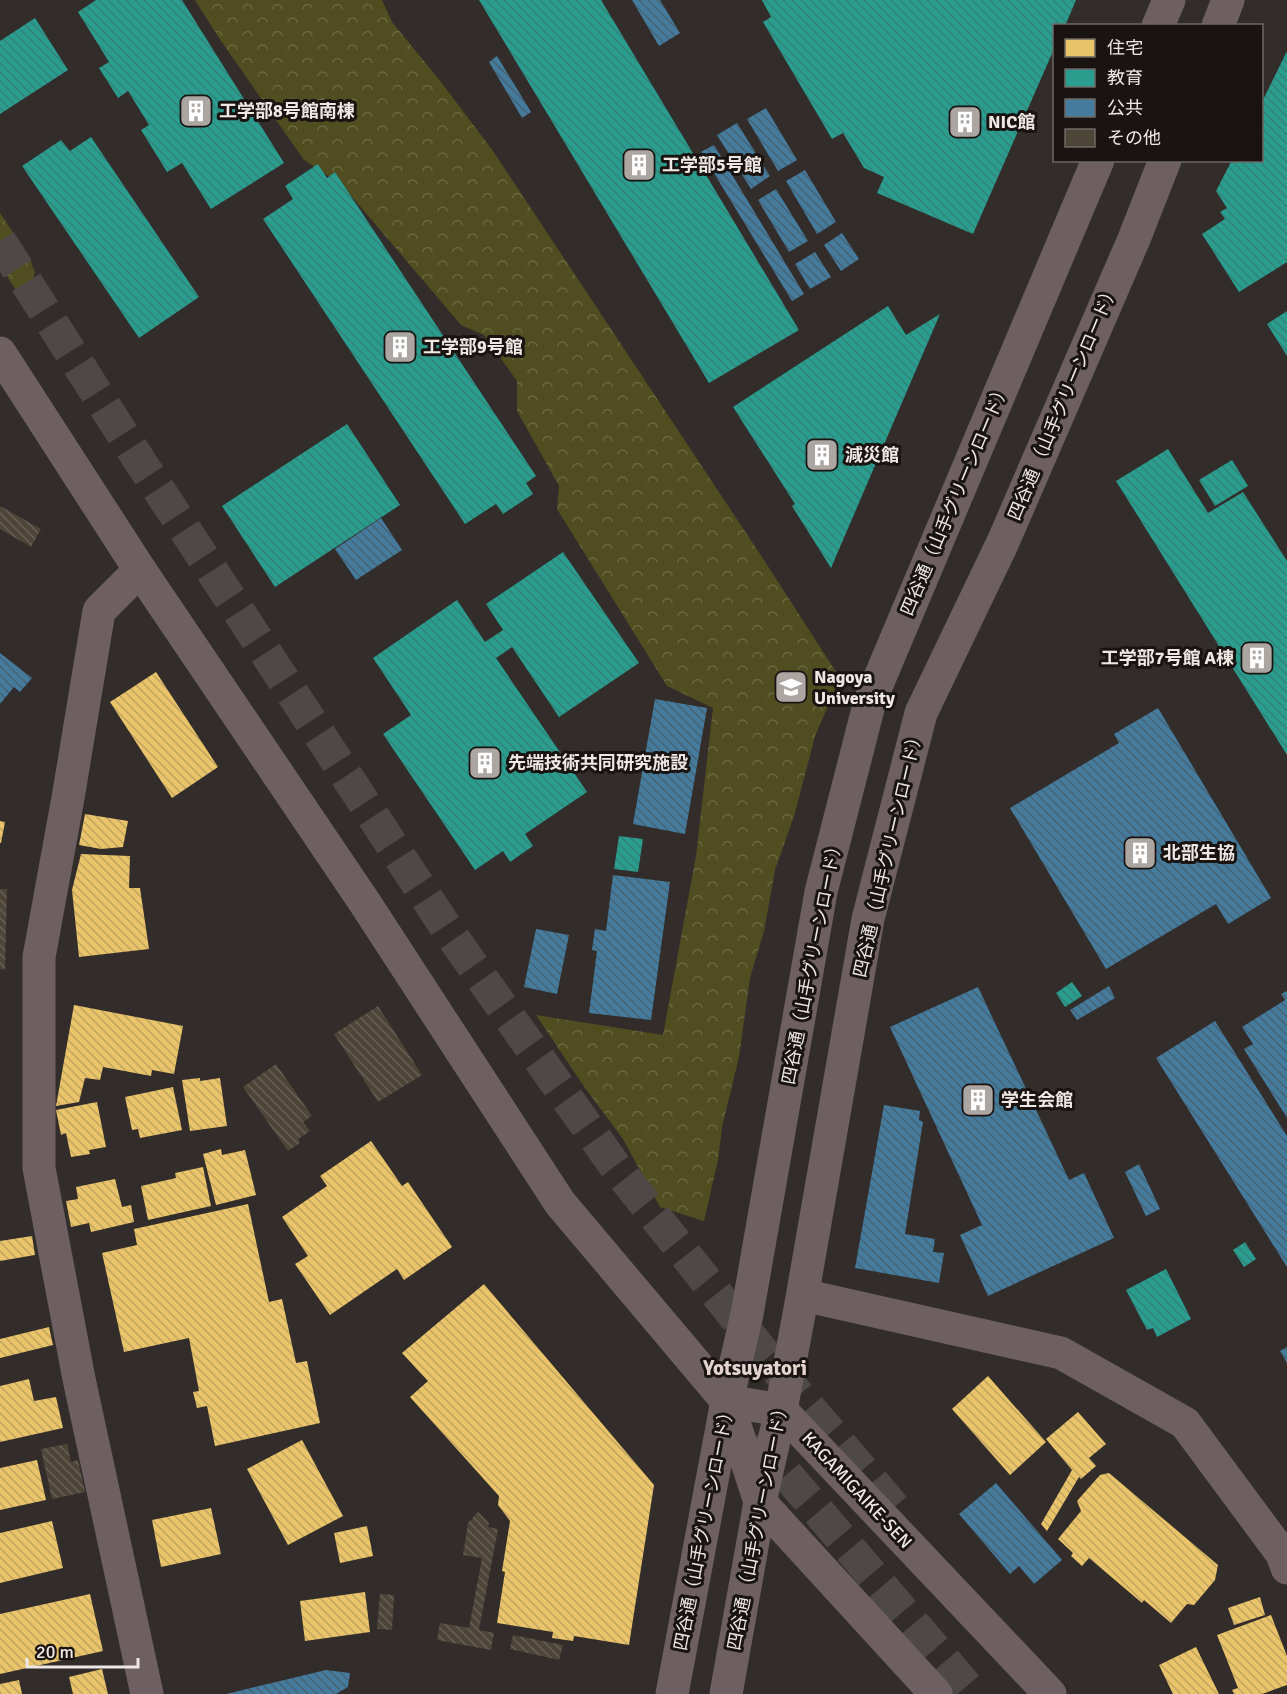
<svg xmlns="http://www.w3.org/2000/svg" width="1287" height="1694" font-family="Signika,'Noto Sans JP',sans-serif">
  <defs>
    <pattern id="forest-crowns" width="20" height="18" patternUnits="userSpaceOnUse" patternTransform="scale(1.5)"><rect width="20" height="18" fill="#504e20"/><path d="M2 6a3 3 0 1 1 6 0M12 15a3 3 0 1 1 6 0" fill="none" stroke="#6a6840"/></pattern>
    <pattern id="homes-back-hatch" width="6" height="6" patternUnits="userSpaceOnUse" patternTransform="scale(1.5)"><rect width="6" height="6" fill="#e9c46a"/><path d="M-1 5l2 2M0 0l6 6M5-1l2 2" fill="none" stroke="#c0a460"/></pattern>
    <pattern id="schools-back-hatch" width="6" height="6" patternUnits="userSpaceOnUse" patternTransform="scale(1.5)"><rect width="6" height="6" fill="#2a9d8f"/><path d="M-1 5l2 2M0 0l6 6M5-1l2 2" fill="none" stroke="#338378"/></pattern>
    <pattern id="public-back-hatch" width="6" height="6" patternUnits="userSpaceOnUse" patternTransform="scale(1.5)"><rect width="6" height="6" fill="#457b9d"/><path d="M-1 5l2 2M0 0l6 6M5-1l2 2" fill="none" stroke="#466375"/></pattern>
    <pattern id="building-back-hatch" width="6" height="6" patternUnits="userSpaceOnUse" patternTransform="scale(1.5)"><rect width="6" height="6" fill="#4e4539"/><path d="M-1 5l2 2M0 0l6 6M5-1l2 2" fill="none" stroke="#686056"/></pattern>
  </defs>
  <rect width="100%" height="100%" fill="#322c2a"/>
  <g fill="url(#forest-crowns)">
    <polygon points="195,0 382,0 392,22 441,82 493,151 762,557 840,678 815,736 795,813 775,870 764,931 750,978 739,1057 722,1127 718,1160 704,1221 660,1207 623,1139 585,1088 536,1015 663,1035 696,856 713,708 667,686 557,509 559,486 517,411 517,381 484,335 461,325 342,185 304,160 219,38"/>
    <polygon points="0,213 29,256 35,273 23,302 0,265"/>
  </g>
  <g fill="url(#homes-back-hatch)">
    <polygon points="156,672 218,767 172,798 110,702"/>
    <polygon points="85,814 128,821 123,847 101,849 79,845"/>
    <polygon points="0,821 5,822 1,843 0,843"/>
    <polygon points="81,854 130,856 129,888 140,888 149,949 79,957 72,890"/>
    <polygon points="74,1005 183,1026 174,1074 152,1070 151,1076 103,1067 100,1080 85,1078 79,1102 56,1106"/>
    <polygon points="200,1078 200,1081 220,1078 227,1126 190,1131 182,1080"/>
    <polygon points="173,1087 182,1130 140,1138 138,1129 132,1130 125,1097"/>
    <polygon points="97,1102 106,1147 89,1150 90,1154 71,1157 66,1133 61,1135 56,1110"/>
    <polygon points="371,1141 402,1186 408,1182 452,1247 404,1280 397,1269 330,1315 295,1264 308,1256 282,1217 327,1186 320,1176"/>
    <polygon points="221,1149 222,1155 245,1150 256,1195 216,1205 203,1154"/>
    <polygon points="203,1167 211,1206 148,1220 141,1186 176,1178 175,1173"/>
    <polygon points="115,1179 122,1207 131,1205 134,1222 91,1232 89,1223 71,1227 66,1201 78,1199 76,1187"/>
    <polygon points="248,1204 269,1302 282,1299 296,1363 307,1361 320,1423 215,1446 207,1406 197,1408 193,1392 199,1391 189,1338 124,1352 102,1253 137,1245 134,1229"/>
    <polygon points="32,1236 35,1255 0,1261 0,1241"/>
    <polygon points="484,1284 654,1485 629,1645 574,1636 573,1641 552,1638 553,1632 497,1623 505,1572 502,1571 510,1521 498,1505 499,1496 410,1397 428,1381 402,1353"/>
    <polygon points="49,1327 53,1345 0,1358 0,1339"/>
    <polygon points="988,1376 1046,1442 1010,1475 952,1409"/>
    <polygon points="29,1379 34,1401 56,1397 63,1428 0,1442 0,1386"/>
    <polygon points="1078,1412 1106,1444 1089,1458 1096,1466 1081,1479 1079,1477 1047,1531 1041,1524 1072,1470 1046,1439"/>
    <polygon points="302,1440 343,1516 288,1545 247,1469"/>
    <polygon points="37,1460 46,1500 0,1510 0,1468"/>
    <polygon points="1109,1473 1218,1565 1215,1580 1194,1605 1187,1604 1171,1623 1144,1600 1142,1603 1089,1558 1082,1566 1071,1556 1073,1553 1058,1539 1081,1511 1077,1501 1100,1475"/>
    <polygon points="211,1508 221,1554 161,1567 152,1520"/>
    <polygon points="52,1521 63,1568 0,1583 0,1533"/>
    <polygon points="367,1526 373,1556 340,1563 334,1533"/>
    <polygon points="365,1592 370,1632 305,1641 300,1601"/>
    <polygon points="90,1594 103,1651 0,1674 0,1614"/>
    <polygon points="1260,1597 1265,1615 1234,1625 1228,1608"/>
    <polygon points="1271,1615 1287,1656 1287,1685 1262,1694 1234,1694 1232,1690 1238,1688 1217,1635"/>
    <polygon points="1196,1647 1219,1694 1173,1694 1159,1665"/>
    <polygon points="102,1669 108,1694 73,1694 69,1677"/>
    <polygon points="19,1680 22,1694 0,1694 0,1684"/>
  </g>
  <g fill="url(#schools-back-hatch)">
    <polygon points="96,0 182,0 284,163 211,209 182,163 167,172 141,130 149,125 128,91 118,98 99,68 109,62 78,12"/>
    <polygon points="479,0 601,0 799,330 709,383"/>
    <polygon points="762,0 1076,0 1065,26 1054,26 1054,49 973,234 877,193 884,177 864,168 843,133 832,139 763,22 771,17"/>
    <polygon points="35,18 68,70 0,114 0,41"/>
    <polygon points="1287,51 1287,262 1239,292 1202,234 1225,219 1220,212 1227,208 1216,191 1232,160 1262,160 1262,102"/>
    <polygon points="91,137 199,297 139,338 22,166 61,140 70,151"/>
    <polygon points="318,164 327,178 335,172 536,476 526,483 533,494 503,514 496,504 465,524 263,219 293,199 285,186"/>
    <polygon points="888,306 906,335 940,314 831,568 792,506 795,504 733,407"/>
    <polygon points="1287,311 1287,356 1267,324"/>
    <polygon points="347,424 400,505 275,587 222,506"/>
    <polygon points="1168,449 1208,513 1243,492 1287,561 1287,755 1116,481"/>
    <polygon points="1232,460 1248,486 1215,506 1199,480"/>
    <polygon points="563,552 639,663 559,717 512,647 496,658 587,792 525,834 533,846 510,862 503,851 475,870 383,734 411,715 373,658 457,600 485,642 503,630 486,604"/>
    <polygon points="619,836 643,839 638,872 614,869"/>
    <polygon points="1072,982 1082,996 1065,1007 1056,993"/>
    <polygon points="1245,1242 1256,1259 1244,1267 1233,1250"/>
    <polygon points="1166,1269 1191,1319 1157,1337 1153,1328 1147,1330 1126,1290"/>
  </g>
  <g fill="url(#public-back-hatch)">
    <polygon points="632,0 660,0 680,33 659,46"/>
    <polygon points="497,56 531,112 522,118 489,62"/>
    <polygon points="766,108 797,160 778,171 747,119"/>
    <polygon points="737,123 770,176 751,189 717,135"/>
    <polygon points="714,145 804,294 792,301 701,152"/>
    <polygon points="805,170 836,222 817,234 786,181"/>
    <polygon points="776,189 808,241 789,252 758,200"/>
    <polygon points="842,233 859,259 841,271 824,245"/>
    <polygon points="815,252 831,277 810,289 795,264"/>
    <polygon points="381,518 402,550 356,580 335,549"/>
    <polygon points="0,653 32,678 20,692 14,687 0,704"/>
    <polygon points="655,699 707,708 685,834 633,824"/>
    <polygon points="1158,708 1271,898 1228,924 1216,904 1106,969 1010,808 1119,743 1114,734"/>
    <polygon points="613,875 670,882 651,1020 589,1013 597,951 592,950 595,929 606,931"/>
    <polygon points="536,929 569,935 557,994 524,987"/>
    <polygon points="1109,986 1115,998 1077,1020 1070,1010"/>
    <polygon points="978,987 1069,1180 1084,1173 1114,1238 988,1296 960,1235 982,1225 890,1027"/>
    <polygon points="1287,991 1287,1118 1244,1049 1253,1044 1242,1027 1285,1000 1281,994"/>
    <polygon points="1215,1021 1287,1136 1287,1267 1156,1058"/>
    <polygon points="884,1105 920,1111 919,1120 923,1122 905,1234 935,1239 933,1252 944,1253 939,1283 855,1268"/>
    <polygon points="1139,1164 1160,1209 1146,1216 1125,1172"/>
    <polygon points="1287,1347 1287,1363 1280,1351"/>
    <polygon points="996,1483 1062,1560 1034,1584 1019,1566 1010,1574 959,1514"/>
    <polygon points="326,1670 350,1673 348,1687 336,1694 226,1694"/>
  </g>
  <g fill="url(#building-back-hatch)">
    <polygon points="0,506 41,529 31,547 0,529"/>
    <polygon points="0,889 7,889 5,970 0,969"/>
    <polygon points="378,1006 422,1075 378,1102 334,1034"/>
    <polygon points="276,1064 312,1116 303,1122 310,1131 298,1139 300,1143 288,1151 243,1087"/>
    <polygon points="67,1444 71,1462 78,1460 85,1492 52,1499 41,1449"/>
    <polygon points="478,1512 489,1523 488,1527 498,1529 479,1630 494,1633 491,1650 437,1640 440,1623 469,1628 482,1558 463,1555 468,1523"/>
    <polygon points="380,1594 394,1595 392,1630 377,1629"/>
    <polygon points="513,1635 563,1645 559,1660 510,1649"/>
  </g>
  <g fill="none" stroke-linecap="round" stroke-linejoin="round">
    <g stroke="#4e4846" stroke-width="33" stroke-dasharray="33 16" stroke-linecap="butt">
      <polyline points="0,241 132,449 449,932 615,1166 777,1370 904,1519"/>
      <polyline points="755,1437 973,1694"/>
    </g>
    <g stroke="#6e6062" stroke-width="33">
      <polyline points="140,570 99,611 68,798 39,957 39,1168 79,1379 147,1694"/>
      <polyline points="803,1295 1061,1353 1185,1423 1282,1554 1287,1568"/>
    </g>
    <g stroke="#6e6062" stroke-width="33">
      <polyline points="1158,26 1169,0"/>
      <polyline points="1218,26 1228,0"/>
      <polyline points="0,353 140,570 365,903 560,1203 727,1401 760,1502 936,1694"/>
      <polyline points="727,1401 781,1410 1050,1694"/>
      <polyline points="672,1694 727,1401 747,1314 821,892 870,701 1098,160"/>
      <polyline points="726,1694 760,1502 781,1410 800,1309 868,919 921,713 1003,542 1134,239 1165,160"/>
    </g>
  </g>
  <defs>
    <g id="building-square" transform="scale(1.725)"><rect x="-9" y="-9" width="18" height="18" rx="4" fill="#aca6a3" stroke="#191412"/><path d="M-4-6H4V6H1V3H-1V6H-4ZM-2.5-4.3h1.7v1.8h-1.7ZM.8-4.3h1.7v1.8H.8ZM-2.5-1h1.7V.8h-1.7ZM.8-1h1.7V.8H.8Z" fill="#fff"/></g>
    <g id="university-square" transform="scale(1.725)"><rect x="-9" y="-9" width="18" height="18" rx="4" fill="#aca6a3" stroke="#191412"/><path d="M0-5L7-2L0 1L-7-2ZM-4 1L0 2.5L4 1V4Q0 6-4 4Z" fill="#fff"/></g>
  </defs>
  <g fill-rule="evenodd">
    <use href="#building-square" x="196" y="111"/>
    <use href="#building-square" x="965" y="122"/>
    <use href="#building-square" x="639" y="165"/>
    <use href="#building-square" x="400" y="347"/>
    <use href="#building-square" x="822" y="455"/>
    <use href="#building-square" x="1257" y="658"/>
    <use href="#university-square" x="791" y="687"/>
    <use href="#building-square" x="485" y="763"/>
    <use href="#building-square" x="1140" y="853"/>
    <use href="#building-square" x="978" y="1100"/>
  </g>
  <g text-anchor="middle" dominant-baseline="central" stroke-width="6" stroke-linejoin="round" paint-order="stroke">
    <g font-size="18" font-weight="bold" fill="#eee7e4" stroke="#191412" text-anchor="start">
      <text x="219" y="111">工学部8号館南棟</text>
      <text x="988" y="122">NIC館</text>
      <text x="662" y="165">工学部5号館</text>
      <text x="423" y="347">工学部9号館</text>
      <text x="845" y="455">減災館</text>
      <text x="1234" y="658" text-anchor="end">工学部7号館 A棟</text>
      <text x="814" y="677">Nagoya<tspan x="814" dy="21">University</tspan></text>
      <text x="508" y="763">先端技術共同研究施設</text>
      <text x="1163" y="853">北部生協</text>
      <text x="1001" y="1100">学生会館</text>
    </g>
    <g font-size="18" fill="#eee7e4" stroke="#191412">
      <text transform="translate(1063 402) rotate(-67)">四谷通 （山手グリーンロード）</text>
      <text transform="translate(955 499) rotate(-67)">四谷通（山手グリーンロード）</text>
      <text transform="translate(888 853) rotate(-77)">四谷通 （山手グリーンロード）</text>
      <text transform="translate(812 961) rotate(-79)">四谷通（山手グリーンロード）</text>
      <text transform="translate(857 1490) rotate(47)">KAGAMIGAIKE-SEN</text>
      <text transform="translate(758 1525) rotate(-79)">四谷通 （山手グリーンロード）</text>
      <text transform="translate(704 1527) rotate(-79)">四谷通（山手グリーンロード）</text>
    </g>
    <g font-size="21" font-weight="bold" fill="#e3d4cf" stroke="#191412">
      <text x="755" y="1368">Yotsuyatori</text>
    </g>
  </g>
  <rect x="1053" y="24" width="210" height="138" fill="#191412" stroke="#6e6866" stroke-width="1.5"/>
  <rect x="1065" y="39" width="30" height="18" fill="#e9c46a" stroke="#6e6866" stroke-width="1.5"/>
  <text x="1107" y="54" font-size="18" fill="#eee7e4">住宅</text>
  <rect x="1065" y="69" width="30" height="18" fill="#2a9d8f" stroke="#6e6866" stroke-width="1.5"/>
  <text x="1107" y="84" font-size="18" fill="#eee7e4">教育</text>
  <rect x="1065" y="99" width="30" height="18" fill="#457b9d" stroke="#6e6866" stroke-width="1.5"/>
  <text x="1107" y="114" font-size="18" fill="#eee7e4">公共</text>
  <rect x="1065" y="129" width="30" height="18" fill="#4e4539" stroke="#6e6866" stroke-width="1.5"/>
  <text x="1107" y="144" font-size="18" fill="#eee7e4">その他</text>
  <path d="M27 1658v9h111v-9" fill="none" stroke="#eee7e4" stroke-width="3"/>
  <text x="36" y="1658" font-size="18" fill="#eee7e4" stroke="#191412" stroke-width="4.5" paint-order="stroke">20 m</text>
</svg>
